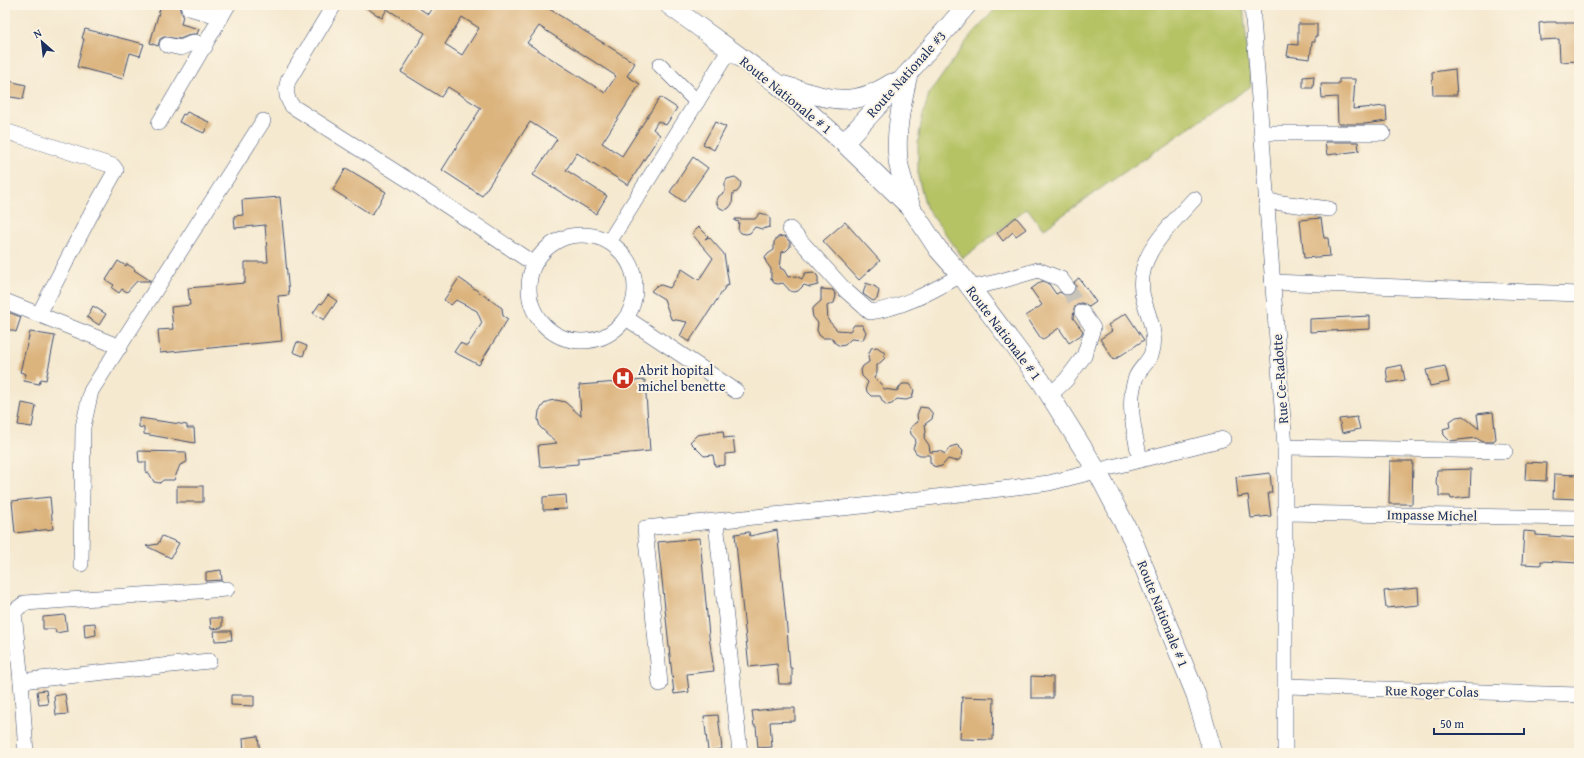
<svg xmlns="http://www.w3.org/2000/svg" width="1584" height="758" font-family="'Gentium Book Plus',serif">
  <rect width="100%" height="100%" fill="#fcf5e5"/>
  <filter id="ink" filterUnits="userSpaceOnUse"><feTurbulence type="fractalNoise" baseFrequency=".025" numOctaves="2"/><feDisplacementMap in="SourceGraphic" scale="8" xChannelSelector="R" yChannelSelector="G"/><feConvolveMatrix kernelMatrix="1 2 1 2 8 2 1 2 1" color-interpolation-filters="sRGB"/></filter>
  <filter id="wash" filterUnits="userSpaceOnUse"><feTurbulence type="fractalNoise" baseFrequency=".012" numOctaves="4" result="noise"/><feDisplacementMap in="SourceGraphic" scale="16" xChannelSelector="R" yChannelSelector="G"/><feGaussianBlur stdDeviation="0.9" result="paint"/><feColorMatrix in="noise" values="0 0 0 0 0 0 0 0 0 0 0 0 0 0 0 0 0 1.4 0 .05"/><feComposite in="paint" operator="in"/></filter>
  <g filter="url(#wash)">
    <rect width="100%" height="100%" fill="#f5e9d0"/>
    <polygon fill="#b6c365" stroke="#687962" points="999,5 1243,5 1251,86 1107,184 1043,229 1027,208 963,258 926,207 918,177 918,142 922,118 929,94 969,38"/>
    <g id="blocks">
      <g fill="#dbb37d" fill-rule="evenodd">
        <polygon points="161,5 181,5 180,11 183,15 181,24 199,29 197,34 192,34 180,39 164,37 160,39 158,46 150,43"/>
        <path d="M362 5H414L428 14 434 5H543L635 63 627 76 640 84 602 143 622 156 660 97 677 108 666 125 658 121 653 129 660 135 628 185 577 153 566 170 607 196 596 214 533 175 557 139 530 122 482 196 442 170 481 108 448 87 441 97 401 72 425 33 387 9 382 18ZM462 17 479 28 462 55 445 44ZM539 26 616 76 605 93 527 43Z"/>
        <polygon points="1547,22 1556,22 1556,23 1579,23 1579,61 1560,62 1559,39 1540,40 1539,23"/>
        <polygon points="1298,24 1317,24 1317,36 1315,36 1315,42 1312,42 1310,59 1287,56 1289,44 1298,45"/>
        <polygon points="85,29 144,44 140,56 130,53 123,79 77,67 84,39 82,38"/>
        <polygon points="1455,69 1457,95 1433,95 1432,72"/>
        <polygon points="1314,76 1313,88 1303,88 1303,77"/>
        <polygon points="1339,79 1355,79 1353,109 1386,106 1387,121 1365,124 1338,124 1337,97 1322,98 1321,84 1339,84"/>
        <polygon points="5,80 26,85 23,99 5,96"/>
        <polygon points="187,112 209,122 204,133 179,122 183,114 185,115"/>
        <polygon points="715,122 726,127 714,150 703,144"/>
        <polygon points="1325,142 1358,142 1359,151 1327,155"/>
        <polygon points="693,157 708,168 684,202 670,192"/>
        <polygon points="346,168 386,192 372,215 333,190"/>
        <polygon points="735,177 739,180 741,183 740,188 737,192 733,193 732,204 729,208 725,210 720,208 717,204 717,200 719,196 725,192 725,183 727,179"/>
        <polygon points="280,197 289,295 278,296 282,341 160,353 158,330 173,329 171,307 190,305 188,288 245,283 245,262 268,262 265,225 235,228 234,216 243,215 242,200"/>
        <polygon points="760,213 768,215 770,219 770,227 762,229 755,227 750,233 746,234 741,233 738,229 739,222 735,221 735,219 755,219"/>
        <polygon points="1016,217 1026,229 1016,236 1013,232 1003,241 997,233"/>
        <polygon points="1321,218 1324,238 1328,238 1330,256 1304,258 1300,220"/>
        <polygon points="845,222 880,261 859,280 823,241"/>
        <polygon points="699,227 708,236 705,239 709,237 724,254 729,285 726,286 689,342 680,336 687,322 671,319 664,299 651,291 656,286 661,285 670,288 682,269 699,280 713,258 692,234"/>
        <polygon points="784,236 790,242 790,247 786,251 782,252 780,268 784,270 788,277 796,276 802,279 805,273 813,272 816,274 818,277 818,285 810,287 804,285 798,291 794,292 790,291 783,283 778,284 774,283 771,279 771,269 766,262 765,258 768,254 774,250 774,242 778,237"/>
        <polygon points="118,261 126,266 127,264 135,269 134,270 151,281 137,281 127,292 122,289 119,293 112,288 114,285 106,280"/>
        <polygon points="459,278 502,308 503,316 508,319 479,365 454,352 460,343 467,346 482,323 477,311 456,300 451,305 444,300"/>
        <polygon points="1079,278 1096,302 1089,307 1086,304 1081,303 1077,305 1074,308 1073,318 1083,331 1081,335 1069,343 1059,328 1042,340 1026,316 1042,305 1031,289 1042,281 1049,284 1056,294 1060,292 1064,295 1068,296 1075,291 1076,286 1074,282"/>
        <polygon points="866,283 876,287 879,291 877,299 873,301 863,294"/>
        <polygon points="821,289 833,290 836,296 834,303 827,306 828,320 837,330 850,331 854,325 862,325 866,332 863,340 851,339 845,345 840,346 835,343 832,338 823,338 819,335 817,330 818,323 813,317 812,311 814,307 821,301"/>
        <polygon points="328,295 337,301 324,320 313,313 320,303 322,304"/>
        <polygon points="93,306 106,314 99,325 87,317"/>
        <polygon points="5,311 21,317 16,332 5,328"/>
        <polygon points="1126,313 1144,340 1114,360 1100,339 1112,331 1108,325"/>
        <polygon points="1370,316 1370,329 1310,332 1310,319"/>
        <polygon points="30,332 55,336 46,380 41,379 39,384 24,381 26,374 20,372"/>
        <polygon points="297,342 307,346 303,356 293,352"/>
        <polygon points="877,347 884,352 885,358 881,362 877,365 877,373 874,378 880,383 884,389 897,391 902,384 910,384 914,390 912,398 906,400 897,399 892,404 887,405 883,402 880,396 871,396 867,392 866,387 868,382 862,376 861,370 863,366 869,362 868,356 871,348"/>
        <polygon points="1402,365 1405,380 1388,383 1386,368"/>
        <polygon points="1445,366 1449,382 1430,386 1426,370"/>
        <polygon points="645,380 650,451 578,458 578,464 540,467 538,445 557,443 540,427 538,419 539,411 544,404 549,401 556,400 565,402 581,416 579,385"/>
        <polygon points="22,403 36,406 32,427 18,425"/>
        <polygon points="920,407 928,408 933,414 932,419 925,424 926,432 924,438 929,445 930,452 940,451 945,454 950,447 957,445 963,451 962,456 959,460 955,461 948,459 942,466 938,467 933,466 930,462 930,455 920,455 916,453 913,448 916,440 911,434 910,429 913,425 918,422 917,415"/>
        <polygon points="1493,412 1496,439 1493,441 1494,442 1483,442 1476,438 1450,441 1444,435 1443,429 1450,427 1449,422 1456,417 1463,416 1479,429 1477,414"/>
        <polygon points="1357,417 1360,429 1342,433 1339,419"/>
        <polygon points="139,418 187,425 187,428 194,428 195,443 144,434 144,428 139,427"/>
        <polygon points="723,431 724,438 733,437 735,453 725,454 725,465 715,466 713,455 704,456 690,442 697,435"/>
        <polygon points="138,451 186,452 187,462 180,465 174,480 163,480 160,483 154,482 149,473 146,472 146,462 139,462"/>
        <polygon points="1390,461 1413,461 1412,504 1389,504"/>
        <polygon points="1526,462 1547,463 1546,481 1525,480"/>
        <polygon points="1471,469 1470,497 1451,499 1450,496 1439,496 1439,487 1436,484 1437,470"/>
        <polygon points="1270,473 1272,493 1268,493 1271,516 1251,518 1248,495 1238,497 1236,477"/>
        <polygon points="1554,474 1579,475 1579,499 1553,498"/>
        <rect x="177" y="486" width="26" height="16"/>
        <polygon points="566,495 567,509 543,510 543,497"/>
        <polygon points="50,497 53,529 15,533 12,501"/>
        <polygon points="777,530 787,629 790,668 792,668 792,684 779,684 777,664 749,667 741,593 735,534 749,532 750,536"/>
        <polygon points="1524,531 1536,532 1536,535 1579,538 1579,563 1541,561 1541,565 1522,564"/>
        <polygon points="162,536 179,543 171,558 146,546 158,544"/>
        <polygon points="700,538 709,636 714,671 687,674 689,692 674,694 658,542"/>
        <polygon points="221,570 222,580 206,581 206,572"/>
        <polygon points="1418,588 1419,605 1386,608 1384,591"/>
        <polygon points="65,615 67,631 56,633 55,629 43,629 43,617"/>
        <polygon points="210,618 222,618 222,628 211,629"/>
        <polygon points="95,623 96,635 85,637 84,624"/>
        <polygon points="214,631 231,631 232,640 215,641"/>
        <polygon points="1031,676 1053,677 1053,698 1031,698"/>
        <polygon points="46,690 48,704 39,705 37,691"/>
        <polygon points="65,694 68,714 56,715 54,696"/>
        <polygon points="231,695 254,695 254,706 231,705"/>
        <polygon points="962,697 994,698 993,740 960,739"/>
        <polygon points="780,708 795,708 795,721 770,722 772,747 758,748 756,726 754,726 752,711"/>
        <polygon points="718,715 722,749 708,751 704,716"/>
        <polygon points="258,736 260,753 244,753 243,738"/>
      </g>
    </g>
  </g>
  <g filter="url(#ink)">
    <use href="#blocks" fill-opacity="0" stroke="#3c4b6f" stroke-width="1"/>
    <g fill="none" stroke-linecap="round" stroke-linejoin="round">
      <polyline stroke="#c9c4b9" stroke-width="15" stroke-dasharray="15 8" stroke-linecap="butt" points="1067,287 1082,312"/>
      <g stroke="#3c4b6f" stroke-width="16">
        <g id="minor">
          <path d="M334 5 288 81C285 91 286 98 292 106L410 181 534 264"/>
          <polyline points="1252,5 1285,447 1285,753"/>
          <polyline points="189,8 221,17"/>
          <polyline points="167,45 181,48 195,42 205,47"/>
          <polyline points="660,65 697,102"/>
          <polyline points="159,123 228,5"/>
          <polyline points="5,131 113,166 116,170 90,216 39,314"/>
          <polyline points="1262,133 1383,133"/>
          <polyline points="1266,201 1329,209"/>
          <path d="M790 229 844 289 870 312C903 308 932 291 961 275"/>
          <circle cx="582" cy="288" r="53"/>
          <polyline points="609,242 730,49"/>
          <polyline points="1272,282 1579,294"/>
          <polyline points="970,288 1001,281 1038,270 1061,279 1067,287"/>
          <polyline points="5,301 120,347"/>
          <polyline points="626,318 736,391"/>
          <polyline points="1049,396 1066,380 1084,356 1093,328 1082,312"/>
          <polyline points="1285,447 1505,451"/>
          <path d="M1140 460C1135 433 1126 404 1136 377 1140 368 1150 361 1152 352 1157 335 1149 317 1144 301 1131 259 1169 227 1194 199"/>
          <polyline points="1285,513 1579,518"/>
          <polyline points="716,522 740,753"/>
          <polyline points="81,564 83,427 91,391 263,121"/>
          <polyline points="21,681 209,661"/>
          <polyline points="660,684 645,528 862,506 1049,483 1223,439"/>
          <polyline points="1286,686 1579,695"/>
          <polyline points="26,753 21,681 14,613 18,608 25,603 227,589"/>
        </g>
      </g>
      <g stroke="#3c4b6f" stroke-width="20">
        <g id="major">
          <polyline points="669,5 776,83 844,143 911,208 938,249 961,275 1041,381 1097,471 1132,538 1196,695 1213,753"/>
          <path d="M908 74C902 102 895 130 898 160 900 176 907 192 911 208"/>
          <path d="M781 85C826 97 849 111 892 83"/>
          <polyline points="844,143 909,72 967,5"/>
        </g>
      </g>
      <use href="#minor" stroke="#fff" stroke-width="15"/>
      <use href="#major" stroke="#fff" stroke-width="19"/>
    </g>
  </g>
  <defs>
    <g id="hospital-disc" transform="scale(1.15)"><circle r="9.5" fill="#c8321e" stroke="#fcf5e5"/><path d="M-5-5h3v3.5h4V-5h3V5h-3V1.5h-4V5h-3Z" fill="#fff"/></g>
  </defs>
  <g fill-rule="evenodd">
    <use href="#hospital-disc" x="623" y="378"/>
  </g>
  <g text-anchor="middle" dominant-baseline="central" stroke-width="4" stroke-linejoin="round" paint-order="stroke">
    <g font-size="14" fill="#1b2f5e" stroke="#fcf5e5">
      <text transform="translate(906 74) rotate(-48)">Route Nationale #3</text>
      <text transform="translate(786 95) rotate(39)">Route Nationale # 1</text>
      <text transform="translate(1004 333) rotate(53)">Route Nationale # 1</text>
      <text transform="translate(1280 379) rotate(-94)">Rue Ce-Radotte</text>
      <text transform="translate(1432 515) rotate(1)">Impasse Michel</text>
      <text transform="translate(1163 614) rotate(68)">Route Nationale # 1</text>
      <text transform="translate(1432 691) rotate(1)">Rue Roger Colas</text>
    </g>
    <g font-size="14" fill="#1b2f5e" stroke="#fcf5e5" text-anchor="start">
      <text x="638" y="370">Abrit hopital<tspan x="638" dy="16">michel benette</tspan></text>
    </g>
  </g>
  <rect width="1584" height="758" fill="none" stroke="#fcf5e5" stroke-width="20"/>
  <g transform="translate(42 42) rotate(332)" stroke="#fcf5e5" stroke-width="3" paint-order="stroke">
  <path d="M0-3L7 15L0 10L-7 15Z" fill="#1b2f5e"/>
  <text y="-6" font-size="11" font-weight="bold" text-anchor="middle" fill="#1b2f5e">N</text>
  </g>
  <path d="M1434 728v6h90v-6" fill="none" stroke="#1b2f5e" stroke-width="2"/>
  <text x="1440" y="728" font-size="12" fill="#1b2f5e" stroke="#fcf5e5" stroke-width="3" paint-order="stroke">50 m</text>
</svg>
